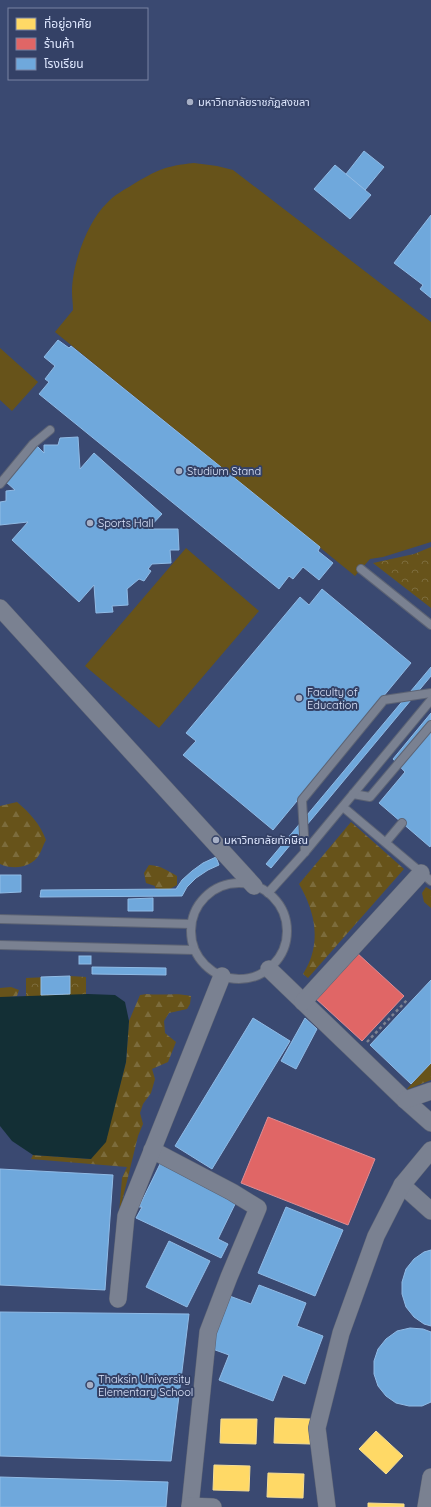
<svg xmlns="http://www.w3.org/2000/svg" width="431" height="1507" font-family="Quicksand,'Noto Sans Thai',sans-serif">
  <defs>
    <pattern id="forest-firs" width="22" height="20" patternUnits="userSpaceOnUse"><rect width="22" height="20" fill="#67531a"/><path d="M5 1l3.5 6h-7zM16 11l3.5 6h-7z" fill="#7c6c3c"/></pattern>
    <pattern id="park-crowns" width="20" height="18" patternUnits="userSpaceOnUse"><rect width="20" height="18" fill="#67531a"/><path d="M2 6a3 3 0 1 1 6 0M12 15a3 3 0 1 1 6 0" fill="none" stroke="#7c6c3c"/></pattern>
  </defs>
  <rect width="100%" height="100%" fill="#3f475b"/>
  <path fill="#3a4971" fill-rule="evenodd" d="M0 0H431V1507H0ZM9 9H147V79H9Z"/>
  <g fill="#67531a">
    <path d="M194 163 217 166 233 170 431 322V542L383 557 370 559 355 576 55 332 73 310C73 304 72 298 72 292 72 265 87 222 107 203 114 195 124 190 132 185 157 170 165 166 194 163Z"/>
    <polygon points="0,348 38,382 12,411 0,400"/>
    <polygon points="186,548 259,611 159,728 85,666"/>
  </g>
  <g fill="url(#forest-firs)">
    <path d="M17 802C30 813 40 824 46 840 43 845 42 850 39 855 31 868 13 870 0 864V806Z"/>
    <path d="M351 822 404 869 308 978 303 974C322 945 316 913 299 884Z"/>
    <path d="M149 865C162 866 166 870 177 876V885L166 891 155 888V886L146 883 144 873Z"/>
    <polygon points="426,887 431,890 431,908 424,902 422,893"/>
    <polygon points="11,987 19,990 17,996 0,998 0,988"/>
    <path d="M147 994C162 996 176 992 191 996L190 1004 187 1009 169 1013 164 1021 165 1033 176 1042 168 1062 152 1069 155 1079 151 1093 143 1104 140 1113 143 1124 138 1136 119 1214 122 1178 127 1167 31 1159 33 1155 91 1159 119 1089 126 1062 129 1021 140 995Z"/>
    <polygon points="431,1063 431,1080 406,1090"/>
  </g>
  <g fill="url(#park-crowns)">
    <polygon points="431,547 431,608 373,563 414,554"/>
    <polygon points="70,976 86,977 86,1012 26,1015 26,978"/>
  </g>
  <polygon fill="#132f35" points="88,994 115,995 125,1002 129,1021 126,1062 106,1142 91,1159 33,1155 12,1141 0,1126 0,997"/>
  <g fill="#ffd966" stroke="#f5dd94">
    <polygon points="275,1418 311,1419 310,1444 274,1443"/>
    <polygon points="221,1419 257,1419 256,1444 220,1443"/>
    <polygon points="376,1431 403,1456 386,1474 359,1449"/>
    <polygon points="214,1465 250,1466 249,1491 213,1490"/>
    <polygon points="268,1473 304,1474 303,1498 267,1497"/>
    <polygon points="368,1503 404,1504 404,1507 368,1507"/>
  </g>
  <g fill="#e06666" stroke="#df8d94">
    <polygon points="356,952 404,996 362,1041 314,997"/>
    <polygon points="268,1117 375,1159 348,1225 241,1183"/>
  </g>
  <g fill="#6fa8dc" stroke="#90bbe6">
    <polygon points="364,151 384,167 365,190 346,174"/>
    <polygon points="335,165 371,195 350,219 314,189"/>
    <polygon points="431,215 431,298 420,289 423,285 394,263"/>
    <polygon points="58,340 69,348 71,346 320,547 318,551 333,563 319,580 303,567 293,579 289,576 279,589 39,394 49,382 45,379 55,366 44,357"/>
    <polygon points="78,437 80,469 94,453 162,514 148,529 178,529 179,550 170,550 171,563 152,564 148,569 151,571 144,581 139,579 127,589 128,605 112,606 113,612 96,613 94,585 79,602 12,540 28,522 0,525 0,502 6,501 6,491 15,490 5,481 37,446 44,453 44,445 58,445 60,438"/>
    <polygon points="322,589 411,663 273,830 183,755 196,741 186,733 300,597 309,605"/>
    <polygon points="431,667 431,676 271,868 266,864"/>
    <polygon points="431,713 431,845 430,847 379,803 405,772 393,759"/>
    <polygon points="216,857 219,865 208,870 196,878 187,887 182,896 40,897 41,890 176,889 182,880 192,871 203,863"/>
    <polygon points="0,875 21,875 21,892 0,893"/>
    <polygon points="153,898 153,911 128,911 128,899"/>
    <rect x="79" y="956" width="12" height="8"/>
    <polygon points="92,967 166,968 166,975 92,974"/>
    <polygon points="70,976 70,994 41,995 41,977"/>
    <polygon points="431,980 431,1063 411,1084 370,1045"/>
    <polygon points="253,1018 290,1041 212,1169 175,1146"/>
    <polygon points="305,1018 317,1029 296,1069 281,1061"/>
    <polygon points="161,1162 238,1198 218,1239 228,1244 221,1258 136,1218 142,1207 139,1207"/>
    <polygon points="0,1169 113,1175 105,1290 0,1285"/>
    <polygon points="286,1207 343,1230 315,1296 258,1273"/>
    <polygon points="169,1241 210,1261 187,1307 146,1287"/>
    <polygon points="431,1250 431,1326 424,1324 414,1317 406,1307 402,1294 402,1282 406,1269 414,1259 424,1252"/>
    <polygon points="259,1285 306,1303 297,1326 323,1336 305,1384 283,1375 273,1401 219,1380 229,1355 207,1347 227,1295 251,1304"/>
    <polygon points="0,1312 189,1314 171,1461 0,1456"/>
    <polygon points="410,1328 423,1329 431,1332 431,1402 422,1406 409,1406 396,1403 386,1396 378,1386 374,1374 374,1361 378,1349 386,1339 397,1331"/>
    <polygon points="0,1477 168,1482 166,1507 0,1507"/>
  </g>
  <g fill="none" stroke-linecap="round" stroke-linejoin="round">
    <g stroke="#5c6374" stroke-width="10">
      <g id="service">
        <polyline points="0,484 33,444 50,430"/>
        <polyline points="361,569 431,625"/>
        <polyline points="353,794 370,797 431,725"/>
        <polyline points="343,807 431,881"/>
        <polyline points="386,842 402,823"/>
        <polyline points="305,852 302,800 384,700 431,693"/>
        <circle cx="239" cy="931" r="48"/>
        <polyline points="268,893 305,852 431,700"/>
        <polyline points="0,919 191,924"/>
        <polyline points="0,945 194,950"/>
      </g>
    </g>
    <g stroke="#5c6374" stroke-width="18">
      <g id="minor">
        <polyline points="0,608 254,886"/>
        <polyline points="269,969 405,1100 431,1123"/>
        <polyline points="303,1002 421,873"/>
        <polyline points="405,1100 431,1091"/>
        <polyline points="152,1150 232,1192 258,1208 229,1277 208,1332 190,1507"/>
        <polyline points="402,1185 431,1211"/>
        <polyline points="118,1299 126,1216 222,976"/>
        <polyline points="190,1506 213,1507"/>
        <polyline points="327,1507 317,1428 341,1333 376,1236 402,1185 431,1150"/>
        <polyline points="426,1507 431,1477"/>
      </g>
    </g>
    <polyline stroke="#7e8392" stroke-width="2.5" stroke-dasharray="3 3" stroke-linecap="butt" points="367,1042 408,999"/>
    <use href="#service" stroke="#7a8191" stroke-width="8"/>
    <use href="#minor" stroke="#7a8191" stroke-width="17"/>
  </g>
  <g fill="#a6afc5" stroke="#344166" stroke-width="1.5">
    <circle cx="190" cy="102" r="4"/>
    <circle cx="179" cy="471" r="4"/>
    <circle cx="90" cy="523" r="4"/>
    <circle cx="299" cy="698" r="4"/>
    <circle cx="216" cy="840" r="4"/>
    <circle cx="90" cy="1385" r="4"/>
  </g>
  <g text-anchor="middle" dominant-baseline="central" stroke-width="4" stroke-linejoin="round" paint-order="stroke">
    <g font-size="11" fill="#dee7fe" stroke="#344166" text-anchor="start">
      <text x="198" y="102">มหาวิทยาลัยราชภัฏสงขลา</text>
      <text x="187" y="471">Studium Stand</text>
      <text x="98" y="523">Sports Hall</text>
      <text x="307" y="692">Faculty of<tspan x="307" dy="13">Education</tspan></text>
      <text x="224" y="840">มหาวิทยาลัยทักษิณ</text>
      <text x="98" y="1379">Thaksin University<tspan x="98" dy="13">Elementary School</tspan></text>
    </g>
  </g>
  <rect x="8" y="8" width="140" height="72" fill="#344166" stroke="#7883a3"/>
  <rect x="16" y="18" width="20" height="12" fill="#ffd966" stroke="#7883a3"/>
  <text x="44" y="28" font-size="12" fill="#dee7fe">ที่อยู่อาศัย</text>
  <rect x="16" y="38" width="20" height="12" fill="#e06666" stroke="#7883a3"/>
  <text x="44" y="48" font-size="12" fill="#dee7fe">ร้านค้า</text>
  <rect x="16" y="58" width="20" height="12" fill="#6fa8dc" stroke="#7883a3"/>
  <text x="44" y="68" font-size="12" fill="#dee7fe">โรงเรียน</text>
</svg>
